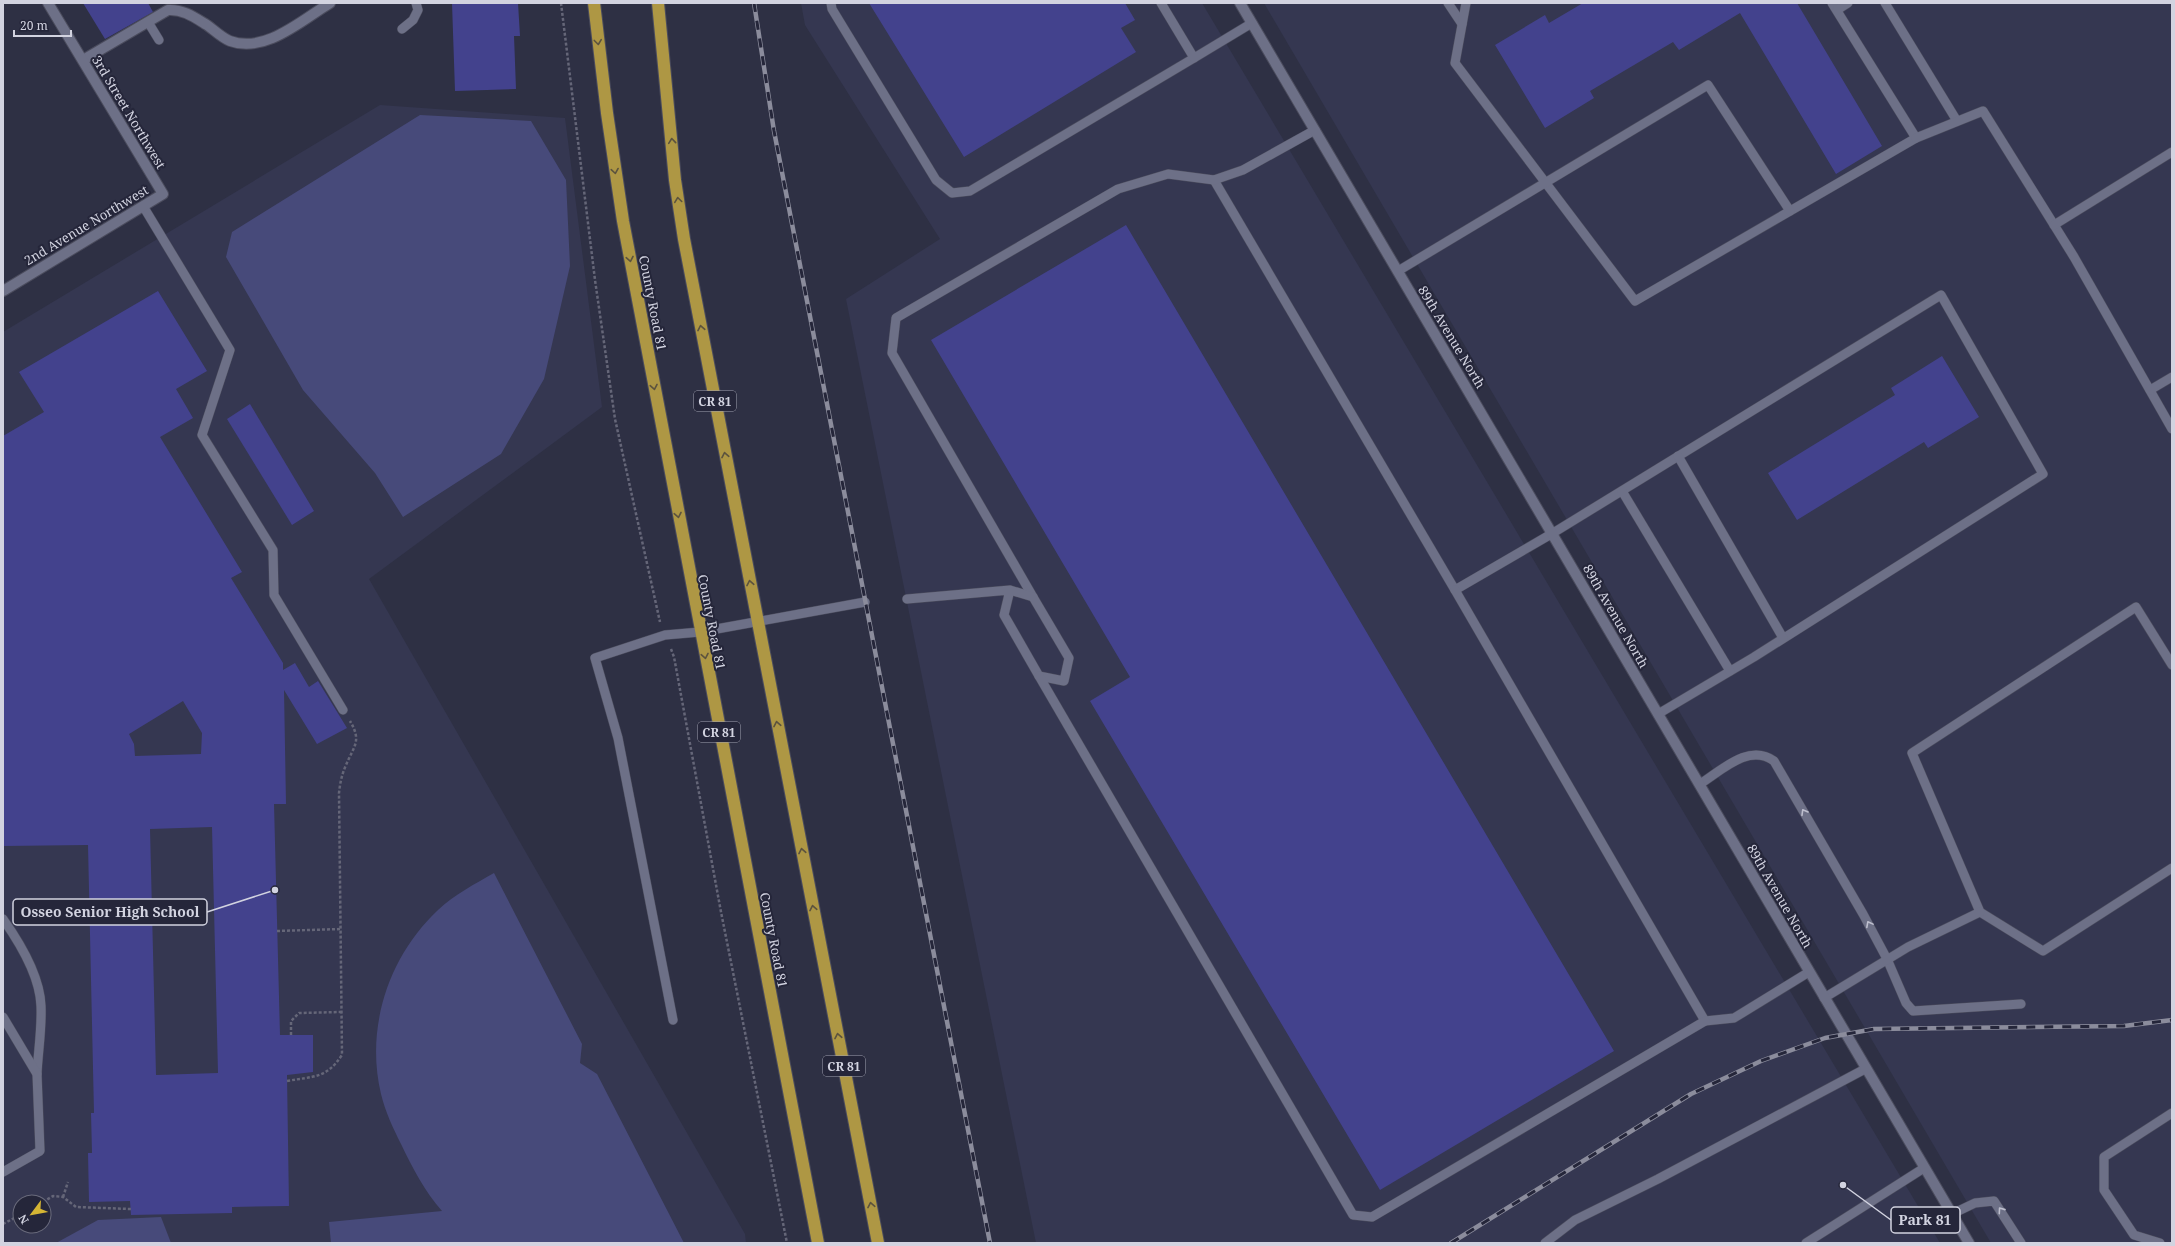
<svg xmlns="http://www.w3.org/2000/svg" width="2175" height="1246" font-family="'Noto Serif',serif">
  <rect width="100%" height="100%" fill="#2e3044"/>
  <g fill="#353751" fill-rule="evenodd">
    <polygon points="801,3 1202,3 1940,1243 1036,1243 846,299 940,239 805,25"/>
    <polygon points="1264,3 2172,3 2172,1243 1991,1243"/>
    <path d="M380 105 565 118 602 407 369 579 745 1234 746 1243H3V332ZM20 1202H44V1226H20Z"/>
  </g>
  <g fill="#474a7a">
    <polygon points="420,115 531,121 566,180 570,266 544,379 501,454 403,517 375,473 303,390 226,257 232,232"/>
    <path d="M494 873 582 1044 580 1063 597 1074 684 1243H331L329 1222 442 1211C425 1192 412 1167 401 1144 393 1128 385 1111 381 1094 365 1027 389 956 438 910 455 894 475 884 494 873Z"/>
    <polygon points="161,1217 171,1243 56,1243 98,1220"/>
  </g>
  <g fill="#43428d" fill-rule="evenodd">
    <polygon points="83,3 148,3 153,12 105,39"/>
    <polygon points="452,3 518,3 520,36 514,36 516,89 455,91"/>
    <polygon points="869,3 1125,3 1135,20 1121,28 1136,52 964,157"/>
    <polygon points="1583,3 1797,3 1882,146 1836,174 1740,13 1679,50 1673,42 1590,91 1594,98 1545,128 1495,45 1545,15 1549,23"/>
    <polygon points="1126,225 1614,1051 1380,1190 1090,701 1130,677 931,340"/>
    <path d="M158 291 207 371 176 389 193 418 160 437 242 572 231 578 283 663V670L295 663 309 687 318 681 347 728 317 744 284 690 286 804H274L280 1035H313V1072L287 1075 289 1206 232 1207V1213L131 1215 130 1201 89 1202 88 1153H92L91 1113H94L88 845 3 846V436L44 412 19 372ZM183 701 202 733 201 754 135 756 134 744 129 734ZM212 827 218 1073 156 1075 150 829Z"/>
    <polygon points="1942,356 1979,417 1928,448 1924,442 1797,520 1768,473 1895,395 1891,388"/>
    <polygon points="250,404 314,511 292,525 227,419"/>
  </g>
  <g fill="none" stroke-linecap="round" stroke-linejoin="round">
    <g stroke="#4b4c5d" stroke-width="10">
      <g id="lane">
        <polyline points="831,3 832,9 936,180 952,193 970,191 1194,58"/>
        <polyline points="1161,3 1194,58 1252,23"/>
        <polyline points="1448,3 1462,24"/>
        <polyline points="1466,3 1455,63 1635,301 1916,138 1832,3"/>
        <polyline points="1885,3 1957,121"/>
        <polyline points="1837,10 1848,3"/>
        <polyline points="148,22 159,40"/>
        <polyline points="402,29 413,20 418,10 416,3"/>
        <polyline points="1916,138 1983,111 2074,257 2172,429"/>
        <polyline points="1214,180 1455,590 1553,533 1941,295 2043,474 1754,657 1658,714"/>
        <polyline points="143,206 230,350 202,435 273,550 274,595 343,710"/>
        <polyline points="2054,225 2172,152"/>
        <polyline points="1398,271 1708,85 1790,211"/>
        <polyline points="2150,390 2172,377"/>
        <polyline points="1678,456 1783,638"/>
        <polyline points="1622,491 1730,671"/>
        <polyline points="1455,590 1705,1021 1734,1018 1809,972"/>
        <polyline points="1033,597 892,353 896,318 1118,189 1168,174 1214,180 1243,170 1315,130"/>
        <polyline points="907,599 1010,590 1033,597 1069,658 1064,681 1039,676 1004,615 1010,590"/>
        <polyline points="2172,665 2136,607 1912,753 1980,912 2043,951 2172,868"/>
        <polyline points="1039,676 1353,1215 1372,1217 1705,1021"/>
        <path d="M1700 784C1722 770 1749 743 1774 761L1863 914 1887 959 1906 1003 1913 1011 2021 1004"/>
        <path d="M3 919C20 943 40 976 41 1006 42 1029 38 1052 37 1074"/>
        <polyline points="1824,998 1908,947 1980,912"/>
        <polyline points="3,1017 37,1074 40,1151 3,1172"/>
        <polyline points="673,1020 618,738 595,658 665,635 700,632 865,602"/>
        <polyline points="1952,1214 1975,1203 1994,1201 2021,1243"/>
        <polyline points="1545,1243 1575,1220 1658,1179 1865,1069"/>
        <polyline points="1806,1243 1924,1168"/>
        <polyline points="2160,1243 2134,1235 2104,1190 2104,1157 2172,1113"/>
      </g>
    </g>
    <g stroke="#4b4c5d" stroke-width="12">
      <g id="street">
        <path d="M83 60 168 10C183 9 194 17 207 25 214 30 222 38 230 41 265 54 302 20 330 3"/>
        <polyline points="3,291 163,194 48,3"/>
      </g>
    </g>
    <g stroke="#4b4c5d" stroke-width="12">
      <polyline id="secondary" points="1240,3 1969,1243"/>
    </g>
    <g stroke="#4b4c5d" stroke-width="14">
      <g id="highway">
        <polyline points="594,3 607,113 623,221 818,1243"/>
        <polyline points="658,3 675,180 684,239 878,1243"/>
      </g>
    </g>
    <g stroke="#656678" stroke-width="2.5" stroke-dasharray="3 2" stroke-linecap="butt">
      <polyline points="561,3 595,280 615,419 660,622"/>
      <polyline points="671,649 674,657 721,912 787,1243"/>
      <polyline points="277,931 341,929"/>
      <polyline points="291,1035 291,1021 299,1013 342,1012"/>
      <path d="M287 1081C314 1076 326 1079 342 1055L339 793C340 783 342 774 346 765 354 746 362 741 350 721"/>
      <polyline points="63,1197 68,1182"/>
      <polyline points="43,1202 53,1196 63,1197 76,1207 131,1209"/>
      <polyline points="3,1224 20,1215"/>
    </g>
    <use href="#lane" stroke="#6d7087" stroke-width="9"/>
    <use href="#street" stroke="#6d7087" stroke-width="10"/>
    <use href="#secondary" stroke="#6d7087" stroke-width="10"/>
    <use href="#highway" stroke="#ae9744" stroke-width="12"/>
    <g stroke="#8b8c9c" stroke-width="4.5">
      <g id="rail">
        <polyline points="754,3 774,131 990,1243"/>
        <polyline points="1451,1243 1691,1094 1761,1061 1825,1038 1874,1029 2124,1026 2172,1020"/>
      </g>
    </g>
    <use href="#rail" stroke="#25263a" stroke-width="3" stroke-dasharray="9" stroke-linecap="butt"/>
  </g>
  <defs><path id="oneway-chevron" d="M-2-3.5L2.5 0L-2 3.5" fill="none" stroke-width="1.6" stroke-linecap="round" stroke-linejoin="round"/></defs>
  <g stroke="#5c533e">
    <use href="#oneway-chevron" transform="translate(598 42) rotate(83)"/>
    <use href="#oneway-chevron" transform="translate(672 141) rotate(-96)"/>
    <use href="#oneway-chevron" transform="translate(615 171) rotate(81)"/>
    <use href="#oneway-chevron" transform="translate(678 200) rotate(-98)"/>
    <use href="#oneway-chevron" transform="translate(630 259) rotate(79)"/>
    <use href="#oneway-chevron" transform="translate(701 328) rotate(-101)"/>
    <use href="#oneway-chevron" transform="translate(654 387) rotate(79)"/>
    <use href="#oneway-chevron" transform="translate(725 455) rotate(-101)"/>
    <use href="#oneway-chevron" transform="translate(678 515) rotate(79)"/>
    <use href="#oneway-chevron" transform="translate(750 583) rotate(-101)"/>
    <use href="#oneway-chevron" transform="translate(705 656) rotate(79)"/>
    <use href="#oneway-chevron" transform="translate(777 724) rotate(-101)"/>
    <use href="#oneway-chevron" transform="translate(802 851) rotate(-101)"/>
    <use href="#oneway-chevron" transform="translate(813 908) rotate(-101)"/>
    <use href="#oneway-chevron" transform="translate(838 1036) rotate(-101)"/>
    <use href="#oneway-chevron" transform="translate(871 1205) rotate(-101)"/>
  </g>
  <g stroke="#bebfce">
    <use href="#oneway-chevron" transform="translate(1804 812) rotate(-120)"/>
    <use href="#oneway-chevron" transform="translate(1869 924) rotate(-118)"/>
    <use href="#oneway-chevron" transform="translate(2001 1210) rotate(-125)"/>
  </g>
  <g text-anchor="middle" dominant-baseline="central" stroke-width="4" stroke-linejoin="round" paint-order="stroke">
    <g fill="#25263a" stroke="#9e9fae" stroke-width="1">
      <rect x="694" y="391" width="42" height="20" rx="3"/>
      <rect x="698" y="722" width="42" height="20" rx="3"/>
      <rect x="823" y="1056" width="42" height="20" rx="3"/>
    </g>
    <g font-size="12" font-weight="bold" fill="#d2d3e0">
      <text x="715" y="401">CR 81</text>
      <text x="719" y="732">CR 81</text>
      <text x="844" y="1066">CR 81</text>
    </g>
    <g font-size="13" fill="#d2d3e0" stroke="#25263a">
      <text transform="translate(129 112) rotate(59)">3rd Street Northwest</text>
      <text transform="translate(86 225) rotate(-31)">2nd Avenue Northwest</text>
      <text transform="translate(653 303) rotate(79)">County Road 81</text>
      <text transform="translate(1452 337) rotate(59)">89th Avenue North</text>
      <text transform="translate(1616 616) rotate(60)">89th Avenue North</text>
      <text transform="translate(712 622) rotate(79)">County Road 81</text>
      <text transform="translate(1780 896) rotate(60)">89th Avenue North</text>
      <text transform="translate(774 940) rotate(79)">County Road 81</text>
    </g>
  </g>
  <path fill="none" stroke="#d2d3e0" stroke-width="1.5" d="M275 890L207 912M1843 1185L1891 1220"/>
  <g fill="#d2d3e0" stroke="#25263a" stroke-width="1.5">
    <circle cx="275" cy="890" r="4"/>
    <circle cx="1843" cy="1185" r="4"/>
  </g>
  <g fill="#25263a" stroke="#d2d3e0" stroke-width="1.5">
    <rect x="13" y="899" width="194" height="26" rx="4"/>
    <rect x="1891" y="1207" width="69" height="26" rx="4"/>
  </g>
  <g font-size="14" text-anchor="middle" font-weight="bold" fill="#d2d3e0">
    <text x="110" y="917">Osseo Senior High School</text>
    <text x="1925" y="1225">Park 81</text>
  </g>
  <rect width="2175" height="1246" fill="none" stroke="#d2d3e0" stroke-width="8"/>
  <g transform="translate(32 1214) rotate(238)"><circle r="19" fill="#25263a" stroke="#6a6b7c"/>
  <path d="M0-3L7 15L0 10L-7 15Z" fill="#d5b534"/>
  <text y="-6" font-size="11" font-weight="bold" text-anchor="middle" fill="#d2d3e0">N</text>
  </g>
  <path d="M14 30v6h57v-6" fill="none" stroke="#d2d3e0" stroke-width="2"/>
  <text x="20" y="30" font-size="12" fill="#d2d3e0" stroke="#25263a" stroke-width="3" paint-order="stroke">20 m</text>
</svg>
